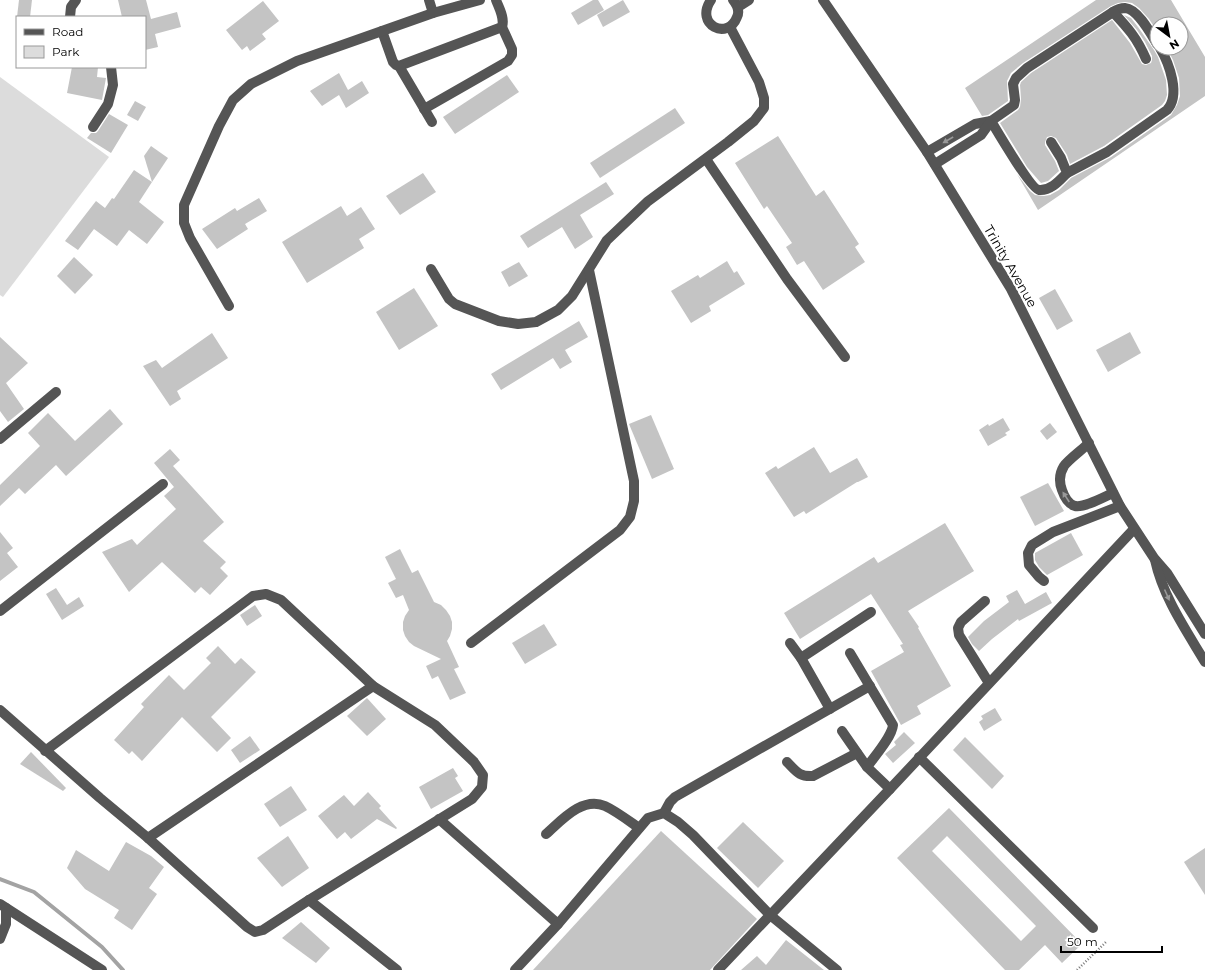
<svg xmlns="http://www.w3.org/2000/svg" width="1205" height="970" font-family="Montserrat,sans-serif">
  <rect width="100%" height="100%" fill="#fff"/>
  <polygon fill="#dcdcdc" points="0,77 109,157 3,297 0,295"/>
  <g fill="none" stroke-linecap="round" stroke-linejoin="round">
    <polyline stroke="#a3a3a3" stroke-width="4" points="0,879 34,892 102,947 123,970"/>
  </g>
  <g fill="#c4c4c4" fill-rule="evenodd">
    <polygon points="19,0 32,0 30,17 17,17"/>
    <polygon points="118,0 146,0 151,19 177,12 181,27 155,34 158,47 145,50 145,17 122,17"/>
    <polygon points="593,0 598,0 604,10 578,25 571,13"/>
    <polygon points="623,0 630,12 603,27 597,15"/>
    <polygon points="1096,0 1171,0 1205,57 1205,96 1038,210 1017,174 1030,191 1035,195 1044,196 1050,195 1059,190 1071,178 1111,157 1171,115 1177,105 1180,96 1179,78 1173,60 1167,48 1181,48 1181,24 1157,24 1157,31 1149,19 1139,8 1132,3 1125,2 1118,3 1111,6 1023,63 1011,73 1007,81 1008,101 988,115 982,116 965,88"/>
    <polygon points="263,1 279,21 262,34 266,39 250,51 247,46 242,50 226,30"/>
    <polygon points="1124,15 1131,18 1138,27 1154,50 1158,57 1166,80 1167,95 1165,101 1162,105 1104,146 1070,164 1067,155 1056,138 1051,136 1047,137 1045,142 1045,145 1055,161 1059,171 1048,181 1041,183 1027,167 1000,123 1018,110 1020,107 1021,99 1020,85 1021,82 1031,73 1112,20 1130,43 1142,64 1146,65 1151,63 1152,60 1152,56 1145,42 1137,30"/>
    <polygon points="72,67 98,67 97,77 106,78 102,100 67,93"/>
    <polygon points="339,73 348,90 362,81 369,93 346,108 339,95 322,106 310,91"/>
    <polygon points="507,75 519,92 455,134 443,117"/>
    <polygon points="135,101 146,107 138,121 127,115"/>
    <polygon points="675,108 685,123 600,178 590,163"/>
    <polygon points="109,114 128,125 111,153 87,138 91,133 96,133 98,131"/>
    <polygon points="778,136 816,196 824,190 859,244 855,247 865,262 823,290 804,261 797,265 786,247 792,243 767,206 764,209 735,163"/>
    <polygon points="151,146 168,158 152,182 144,156"/>
    <polygon points="134,170 152,182 139,202 164,222 147,244 129,230 117,246 94,229 78,250 65,241 96,201 105,208 112,198 114,199"/>
    <polygon points="423,173 436,192 400,215 386,196"/>
    <polygon points="606,182 614,194 580,215 593,237 575,249 562,227 528,248 520,236"/>
    <polygon points="259,198 267,211 245,224 248,229 217,249 202,229 235,208 237,211"/>
    <polygon points="341,206 347,216 361,207 375,229 359,239 364,248 307,283 282,242"/>
    <polygon points="74,257 93,275 75,294 57,276"/>
    <polygon points="727,261 734,273 737,271 745,284 709,306 711,311 691,323 671,291 698,275 700,278"/>
    <polygon points="519,262 528,276 509,287 501,272"/>
    <polygon points="414,288 438,326 399,350 376,312"/>
    <polygon points="1055,289 1073,321 1057,330 1039,298"/>
    <polygon points="579,321 588,337 565,350 572,362 560,369 553,358 501,390 491,374"/>
    <polygon points="1130,332 1141,353 1108,372 1096,350"/>
    <polygon points="212,333 228,358 177,391 181,399 170,406 143,366 156,360 162,368"/>
    <polygon points="0,337 28,363 6,383 24,409 8,422 0,411"/>
    <polygon points="110,409 123,424 66,476 56,465 25,494 19,488 0,506 0,485 40,446 28,433 48,413 75,441"/>
    <polygon points="651,415 674,469 652,479 629,424"/>
    <polygon points="1003,418 1010,430 1005,433 1007,435 988,446 979,430 988,424 989,426"/>
    <polygon points="1050,423 1057,432 1047,440 1040,431"/>
    <polygon points="814,447 830,473 857,458 868,477 858,482 857,482 806,514 804,511 794,517 765,473 776,466 778,469"/>
    <polygon points="170,449 180,460 173,466 224,522 203,541 226,562 220,568 228,576 210,595 201,587 195,593 162,562 129,592 102,552 132,539 137,545 176,509 164,496 174,487 154,463"/>
    <polygon points="1048,483 1064,511 1035,526 1020,497"/>
    <polygon points="945,523 974,571 908,611 919,627 918,628 951,686 917,706 921,714 901,725 871,671 904,652 900,645 903,644 871,594 800,639 784,613 874,557 878,563"/>
    <polygon points="0,532 13,548 7,553 18,567 0,581"/>
    <polygon points="1071,533 1083,555 1047,575 1039,567 1035,560 1035,553"/>
    <polygon points="400,549 412,573 418,570 434,602 441,605 446,610 450,616 452,622 452,629 450,636 447,641 459,667 454,669 466,693 450,700 438,676 432,679 426,666 441,659 414,646 409,642 405,636 403,630 403,622 405,616 409,610 403,595 396,598 388,583 396,579 385,557"/>
    <polygon points="56,588 67,605 79,597 84,606 62,620 46,594"/>
    <polygon points="1017,590 1025,604 1046,592 1052,603 1019,621 1018,619 992,639 979,651 972,644 968,637 984,621 1009,602 1006,596"/>
    <polygon points="255,605 262,616 247,626 240,615"/>
    <polygon points="544,624 557,645 525,664 512,643"/>
    <polygon points="218,646 235,664 241,658 256,672 211,717 231,738 217,752 182,717 142,761 132,751 129,754 114,740 144,707 141,704 169,675 184,690 211,663 206,658"/>
    <polygon points="367,698 386,719 367,736 347,716"/>
    <polygon points="995,708 1002,720 984,731 979,722 983,719 981,716"/>
    <polygon points="904,732 915,743 893,763 885,754 896,745 894,742"/>
    <polygon points="250,736 260,750 240,763 231,750"/>
    <polygon points="965,737 1004,776 992,789 953,750"/>
    <polygon points="31,752 66,788 63,791 20,764"/>
    <polygon points="453,768 458,776 455,778 463,791 431,809 419,787"/>
    <polygon points="291,786 307,810 280,827 264,804"/>
    <polygon points="368,792 381,806 379,808 397,828 396,829 377,819 351,839 345,832 337,839 318,816 344,795 354,806"/>
    <path d="M949 808 1082 944 1062 963 1045 945 1019 970H1005L897 858ZM947 836 1036 926 1021 941 932 851Z"/>
    <polygon points="743,822 784,861 758,888 717,848"/>
    <polygon points="661,831 757,919 710,970 533,970"/>
    <polygon points="288,836 309,868 282,887 257,858"/>
    <polygon points="126,842 151,856 164,867 149,888 157,894 132,930 114,918 119,910 85,889 67,868 76,850 109,871"/>
    <polygon points="1205,848 1205,895 1184,862"/>
    <polygon points="301,922 330,948 316,963 282,938"/>
    <polygon points="786,940 824,970 741,970 757,956 766,965"/>
  </g>
  <g fill="none" stroke-linecap="round" stroke-linejoin="round">
    <polyline stroke="#777" stroke-width="2.5" stroke-dasharray="1 2" stroke-linecap="butt" points="1077,970 1106,942"/>
    <g stroke="#555" stroke-width="10">
      <polyline points="429,0 433,13"/>
      <path d="M711 0C694 25 728 41 737 17 740 11 737 5 733 0"/>
      <polyline points="823,0 927,152 1011,289 1120,506 1154,558 1167,573 1205,634"/>
      <polyline points="738,7 749,0"/>
      <path d="M1113 12C1116 10 1121 8 1125 8 1138 9 1151 34 1157 44"/>
      <polyline points="70,17 71,7 76,0"/>
      <path d="M382 31 393 62 396 65 399 66 502 27C505 18 499 8 496 0"/>
      <polyline points="399,66 432,122"/>
      <polyline points="424,109 508,61 512,55 512,49 502,27"/>
      <path d="M991 121C997 131 1031 189 1039 190 1051 191 1060 180 1067 173L1061 158 1051 142"/>
      <polyline points="93,127 108,104 113,85 111,67"/>
      <polyline points="927,152 975,124 991,121"/>
      <polyline points="706,159 787,279 845,357"/>
      <path d="M935 164 981 135 991 121 1014 105 1015 100 1013 84 1016 78 1027 68 1113 12C1128 28 1137 38 1146 59"/>
      <path d="M1067 173 1107 152 1167 110C1181 95 1169 63 1160 48"/>
      <polyline points="431,269 449,299 455,304 499,321 518,324 536,322 558,310 572,296 607,240 647,202 728,142 754,121 764,108 764,98 759,82 730,27"/>
      <polyline points="229,306 190,238 184,223 184,205 219,126 233,100 251,84 297,61 433,13 480,0"/>
      <polyline points="0,439 56,392"/>
      <path d="M1089 443C1083 449 1068 460 1064 466 1059 474 1059 482 1062 490 1064 496 1068 504 1075 506 1084 508 1104 497 1113 493"/>
      <path d="M1155 560C1163 597 1186 630 1205 662"/>
      <polyline points="1044,581 1039,577 1029,565 1028,553 1032,545 1053,532 1120,506"/>
      <polyline points="985,601 961,622 958,628 959,635 989,683"/>
      <polyline points="0,611 163,484"/>
      <polyline points="471,643 620,530 630,517 634,501 634,481 589,270"/>
      <polyline points="790,643 801,658 830,709"/>
      <path d="M850 653 893 725C892 737 874 757 867 767"/>
      <polyline points="801,658 871,612"/>
      <polyline points="0,710 100,798 148,838 247,927 255,932 263,930 309,900 472,799 482,787 483,775 474,762 435,725 373,686 281,600 266,594 253,596 45,751"/>
      <polyline points="842,731 867,767 890,789"/>
      <polyline points="919,757 1093,928"/>
      <path d="M787 762C796 771 799 777 813 776L857 753"/>
      <polyline points="664,813 670,802 675,797 870,686"/>
      <polyline points="439,819 558,924"/>
      <path d="M546 834C561 821 582 796 605 806 616 811 629 821 639 828"/>
      <polyline points="148,838 373,686"/>
      <polyline points="309,900 397,970"/>
      <polyline points="0,904 102,970"/>
      <polyline points="0,939 6,924 6,908"/>
      <polyline points="515,970 558,924 648,818 664,813 678,822 693,835 770,915 837,970"/>
      <polyline points="718,970 890,789 1134,529"/>
    </g>
  </g>
  <defs><path id="oneway-solid" d="M-6-.8H1V-3.2L6.5 0L1 3.2V.8H-6Z"/></defs>
  <g fill="#999">
    <use href="#oneway-solid" transform="translate(948 140) rotate(150)"/>
    <use href="#oneway-solid" transform="translate(1066 497) rotate(-123)"/>
    <use href="#oneway-solid" transform="translate(1167 595) rotate(66)"/>
  </g>
  <g text-anchor="middle" dominant-baseline="central" stroke-width="4" stroke-linejoin="round" paint-order="stroke">
    <g font-size="13" fill="#000" stroke="#fff">
      <text transform="translate(1011 266) rotate(60)">Trinity Avenue</text>
    </g>
  </g>
  <rect x="16" y="16" width="130" height="52" fill="#ffffff" stroke="#999999"/>
  <rect x="24" y="29" width="20" height="6" fill="#555555" stroke="#999999"/>
  <text x="52" y="36" font-size="12" fill="#000000">Road</text>
  <rect x="24" y="46" width="20" height="12" fill="#dcdcdc" stroke="#999999"/>
  <text x="52" y="56" font-size="12" fill="#000000">Park</text>
  <g transform="translate(1169 36) rotate(148)"><circle r="19" fill="#ffffff" stroke="#999999"/>
  <path d="M0-3L7 15L0 10L-7 15Z" fill="#000000"/>
  <text y="-6" font-size="11" font-weight="bold" text-anchor="middle" fill="#000000">N</text>
  </g>
  <path d="M1061 946v6h101v-6" fill="none" stroke="#000000" stroke-width="2"/>
  <text x="1067" y="946" font-size="12" fill="#000000" stroke="#ffffff" stroke-width="3" paint-order="stroke">50 m</text>
</svg>
